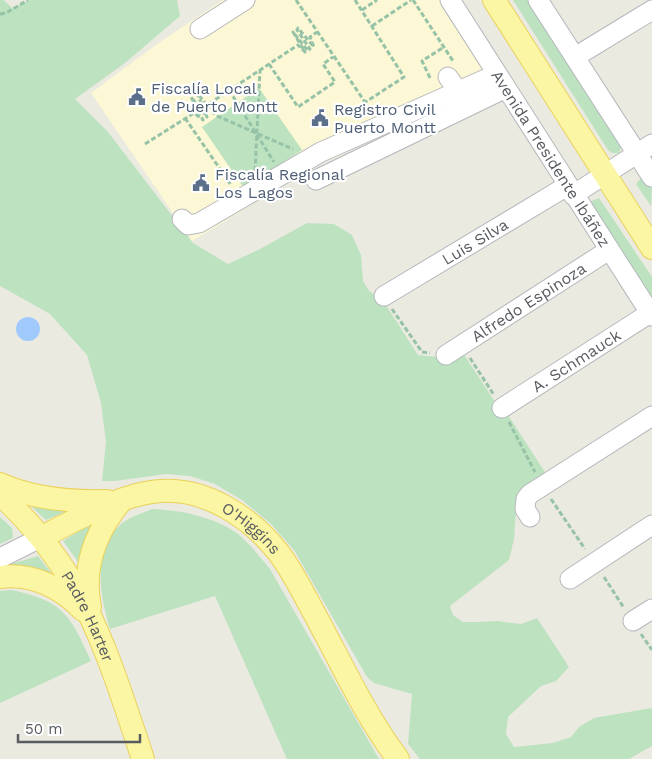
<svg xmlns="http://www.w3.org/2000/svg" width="652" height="759" font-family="'Work Sans',sans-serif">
  <rect width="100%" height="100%" fill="#ebeae0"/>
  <polygon fill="#fcf7d4" points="223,0 440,0 496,86 322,163 192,241 91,93 160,42"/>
  <g fill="#bce2c0">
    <polygon points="0,0 4,0 12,8 30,0 177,0 180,16 125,63 75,99 108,132 193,243 228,264 260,249 307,223 334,224 352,235 361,255 363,281 369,291 382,299 418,355 445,358 461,350 501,411 506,412 548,477 523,494 516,510 514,539 509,560 450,606 453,615 463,622 476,622 497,621 521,624 537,618 569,667 556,681 541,686 508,717 506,734 514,747 553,743 571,737 579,727 594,718 652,708 652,746 629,759 420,759 408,744 412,694 374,683 367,677 294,550 271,524 242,500 215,484 190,476 166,474 115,481 102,481 106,442 101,403 87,355 50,314 0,286"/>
    <polygon points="513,0 533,0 622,145 619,153 612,153 608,150"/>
    <polygon points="259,88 302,150 244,188 202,127"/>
    <polygon points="641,178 646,179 652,188 651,206 636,184"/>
    <polygon points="599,198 652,277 652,302 589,202"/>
    <polygon points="27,502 69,510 46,520"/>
    <path d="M152 509C180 510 215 517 238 534 250 544 260 557 270 569L379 759H287L215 596 110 629C100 595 91 551 121 524 129 517 143 513 152 509Z"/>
    <polygon points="0,517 12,528 13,538 0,544"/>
    <polygon points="94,522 81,566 63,541"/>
    <polygon points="38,556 55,578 11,568 11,564"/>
    <path d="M11 590C64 601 70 615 91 661L0 703V591Z"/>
  </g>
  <circle fill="#9fcafb" cx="28" cy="329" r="12"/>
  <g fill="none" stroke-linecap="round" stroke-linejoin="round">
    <g stroke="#b5b7bc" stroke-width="21">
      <g id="minor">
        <path id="s1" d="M450 0 652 316"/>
        <polyline points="538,0 652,177"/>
        <polyline points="200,29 245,0"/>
        <polyline points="575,57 652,10"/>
        <polyline points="448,77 458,91"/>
        <polyline points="316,180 506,88"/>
        <polyline points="573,195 652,144"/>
        <polyline points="182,219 188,225 199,223 321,152 497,74"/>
        <path id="s2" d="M384 296 567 186"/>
        <path id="s3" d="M446 355 609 250"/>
        <path id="s4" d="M502 408 650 313"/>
        <polyline points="530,517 525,509 526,499 530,494 652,416"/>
        <polyline points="0,558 42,537"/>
        <polyline points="570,579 652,525"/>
        <polyline points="633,621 652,609"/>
      </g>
    </g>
    <g stroke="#ebd159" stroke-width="24">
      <g id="major">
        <polyline points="494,0 652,248"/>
        <path d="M0 484C33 499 71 502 107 501"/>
        <path id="s5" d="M0 494C86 574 107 652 143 759"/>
        <path id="s6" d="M42 537C75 520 123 493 161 491 207 488 251 518 278 552 292 570 302 591 313 611 340 660 364 714 398 759"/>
        <path d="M0 577C32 573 61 587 83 610"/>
        <path d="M90 607C82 567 96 531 121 501"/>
      </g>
    </g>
    <g stroke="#96c3a7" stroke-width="3" stroke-dasharray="5 2.5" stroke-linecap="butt">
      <polyline points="296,0 371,111"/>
      <polyline points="355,0 404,77 364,103"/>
      <polyline points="413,0 453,61"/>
      <polyline points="362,10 377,0"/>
      <polyline points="0,14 6,13 28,0"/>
      <polyline points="372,26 411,0"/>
      <polyline points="269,64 298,107 335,82 323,64 333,57"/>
      <polyline points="430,78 422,61 444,47"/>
      <polyline points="229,90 274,162"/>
      <polyline points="208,104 215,115 293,149"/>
      <polyline points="185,118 231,185"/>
      <polyline points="145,144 194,113 203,120 191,97 207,117 197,93 207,105 298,45 305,52 293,32 308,51 310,49 297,30 298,28 314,47 310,37 317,32"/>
      <polyline points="255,171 260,70"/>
      <polyline points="392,309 422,352 430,353"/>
      <polyline points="470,358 494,395"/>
      <polyline points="509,422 535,472"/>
      <polyline points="551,499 585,549"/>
      <polyline points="604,577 624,608"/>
      <polyline points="641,634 652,650"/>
    </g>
    <use href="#minor" stroke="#fff" stroke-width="19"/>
    <use href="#major" stroke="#fbf6a4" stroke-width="22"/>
  </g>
  <defs>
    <g id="civic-bare" transform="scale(1.35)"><path d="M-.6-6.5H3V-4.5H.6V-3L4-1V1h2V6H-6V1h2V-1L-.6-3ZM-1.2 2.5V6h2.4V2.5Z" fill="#5c6f8a" stroke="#fff" stroke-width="2.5" paint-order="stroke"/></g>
  </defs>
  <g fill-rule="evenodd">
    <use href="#civic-bare" x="137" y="97"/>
    <use href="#civic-bare" x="320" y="118"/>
    <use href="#civic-bare" x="201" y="183"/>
  </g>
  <g text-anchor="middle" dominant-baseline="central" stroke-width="4.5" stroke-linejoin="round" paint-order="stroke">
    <g font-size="16" fill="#4e5e75" stroke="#fff" text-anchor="start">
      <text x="151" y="88">Fiscalía Local<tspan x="151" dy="18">de Puerto Montt</tspan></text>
      <text x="334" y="109">Registro Civil<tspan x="334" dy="18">Puerto Montt</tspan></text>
      <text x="215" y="174">Fiscalía Regional<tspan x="215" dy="18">Los Lagos</tspan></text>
    </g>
    <g font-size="16" fill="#585b60" stroke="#fff">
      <text stroke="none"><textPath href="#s1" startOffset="188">Avenida Presidente Ibáñez</textPath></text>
      <text stroke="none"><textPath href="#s2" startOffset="106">Luis Silva</textPath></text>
      <text stroke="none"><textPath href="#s3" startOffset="98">Alfredo Espinoza</textPath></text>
      <text stroke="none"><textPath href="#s4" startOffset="88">A. Schmauck</textPath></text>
      <text stroke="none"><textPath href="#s6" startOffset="229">O'Higgins</textPath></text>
      <text stroke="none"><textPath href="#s5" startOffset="152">Padre Harter</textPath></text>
    </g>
  </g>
  <path d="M18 734v8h122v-8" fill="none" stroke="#585b60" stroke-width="2.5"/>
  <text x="25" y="734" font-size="15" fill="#585b60" stroke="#ffffff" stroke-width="4" paint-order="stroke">50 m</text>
</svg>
